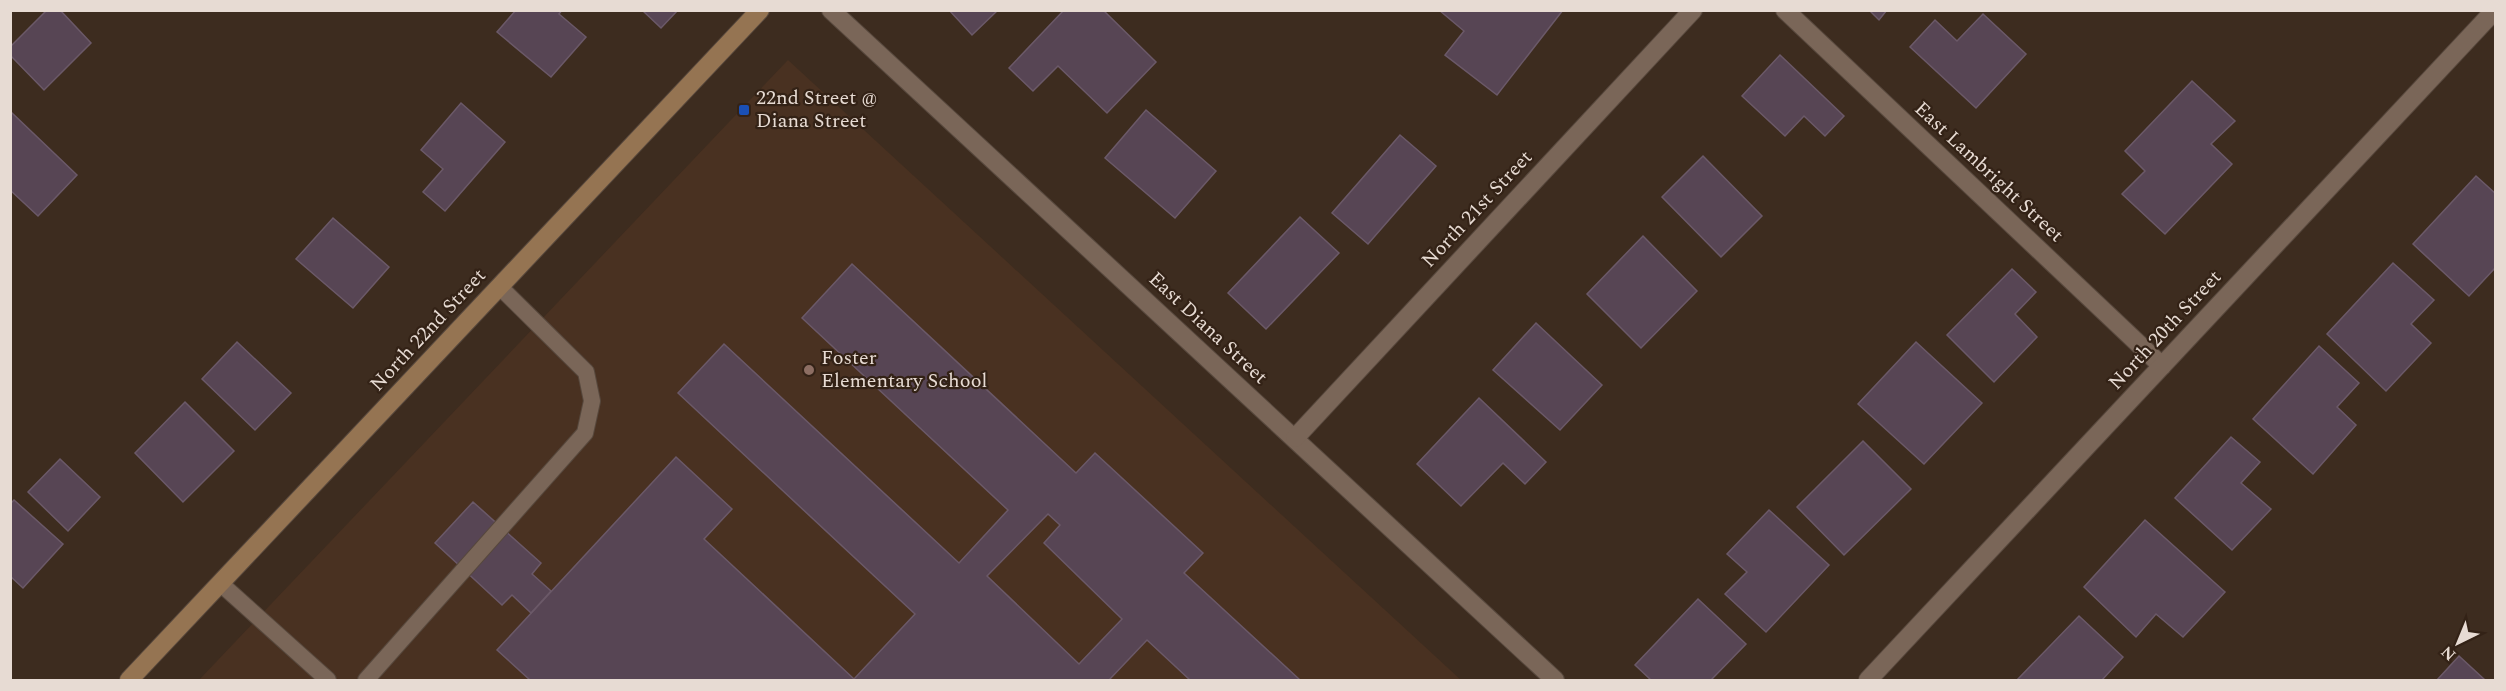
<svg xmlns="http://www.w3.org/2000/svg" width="2506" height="691" font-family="Spectral,serif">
  <rect width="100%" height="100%" fill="#3d2c1f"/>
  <polygon fill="#493121" points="788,60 1461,680 199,680"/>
  <g fill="#574554" stroke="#6b5968" stroke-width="1.5" fill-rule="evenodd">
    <polygon points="47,10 60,10 91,43 44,90 10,55 10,47"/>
    <polygon points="516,10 562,10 559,14 586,37 551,77 497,32"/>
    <polygon points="642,10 678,10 661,28"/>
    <polygon points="949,10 998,10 972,35"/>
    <polygon points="1064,10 1103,10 1156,62 1107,113 1058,66 1033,91 1009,68"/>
    <polygon points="1563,10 1497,95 1445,55 1464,31 1439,10"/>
    <polygon points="1869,10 1887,10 1879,20"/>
    <polygon points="1983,14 2026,54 1976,108 1910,47 1935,20 1957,41"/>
    <polygon points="1780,55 1844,116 1825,136 1804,116 1785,136 1742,96"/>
    <polygon points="2192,81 2235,121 2211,144 2232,164 2165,234 2122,194 2145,171 2125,151"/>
    <polygon points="461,103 505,142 445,211 423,192 443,169 421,150"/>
    <polygon points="1146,110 1216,171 1175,218 1105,158"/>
    <polygon points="11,112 77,175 38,216 10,190"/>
    <polygon points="1400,135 1436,166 1368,244 1332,213"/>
    <polygon points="1703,156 1762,216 1721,257 1662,197"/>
    <polygon points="2476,176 2496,194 2496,267 2469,296 2413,244"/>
    <polygon points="1300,217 1339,253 1266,329 1228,293"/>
    <polygon points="333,218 389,267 353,308 296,259"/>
    <polygon points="1643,236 1697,291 1641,348 1587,294"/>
    <polygon points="2393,263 2434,300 2411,324 2431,343 2386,391 2327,334"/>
    <path d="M852 264 1076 473 1095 453 1203 553 1184 573 1300 680H1190L1147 640 1109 680H530L497 650 676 457 732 509 704 539 854 679 915 614 678 393 724 344 959 563 1008 510 802 318ZM1048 514 1060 525 1044 543 1122 619 1079 664 987 576Z"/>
    <polygon points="2012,269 2036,292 2015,314 2037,337 1994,382 1947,335"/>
    <polygon points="1536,323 1602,385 1560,430 1493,370"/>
    <polygon points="237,342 291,393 255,430 202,379"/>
    <polygon points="1916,342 1982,403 1924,464 1858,404"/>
    <polygon points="2319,346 2359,383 2337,407 2356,425 2313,474 2253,419"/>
    <polygon points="1479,398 1546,462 1525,484 1503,463 1461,506 1417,464"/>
    <polygon points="185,402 234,451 183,502 135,453"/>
    <polygon points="2231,437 2260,462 2241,483 2271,509 2232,550 2175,498"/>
    <polygon points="1863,441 1911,489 1844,555 1797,507"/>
    <polygon points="60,459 100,497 68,531 28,492"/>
    <polygon points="14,500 63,544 23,588 10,576 10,504"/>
    <polygon points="473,502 541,563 532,574 551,591 531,613 512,595 502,605 435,543"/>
    <polygon points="1769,510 1829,565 1766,632 1725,594 1747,572 1727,554"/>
    <polygon points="2145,520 2225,592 2183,637 2156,614 2136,637 2084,587"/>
    <polygon points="1698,599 1746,644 1711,680 1651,680 1635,665"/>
    <polygon points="2079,616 2123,657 2102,680 2017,680"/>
    <polygon points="2459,656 2485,680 2437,680"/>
  </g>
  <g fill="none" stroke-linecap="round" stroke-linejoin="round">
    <g stroke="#57483d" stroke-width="18">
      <g id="lane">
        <polyline points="220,583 328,680"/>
        <polyline points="366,680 585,433 592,401 586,372 500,287"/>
      </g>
    </g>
    <g stroke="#57483d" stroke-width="20">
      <g id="street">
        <polyline points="831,10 1555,680"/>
        <polyline points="1785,10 2162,366"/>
        <polyline points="1295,438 1693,10"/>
        <polyline points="1868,680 2495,10"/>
      </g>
    </g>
    <g stroke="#57483d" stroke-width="20">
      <polyline id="secondary" points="129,680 760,10"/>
    </g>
    <use href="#lane" stroke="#7a6658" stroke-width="16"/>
    <use href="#street" stroke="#7a6658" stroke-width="18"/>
    <use href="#secondary" stroke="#957452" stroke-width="18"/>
  </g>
  <rect fill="#1a4fb4" stroke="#332216" stroke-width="2" x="738" y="104" width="12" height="12" rx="3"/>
  <circle fill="#8d6e63" stroke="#332216" stroke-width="2" cx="809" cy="370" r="6"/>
  <g text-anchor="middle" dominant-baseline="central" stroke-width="4.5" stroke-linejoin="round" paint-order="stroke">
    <g font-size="20" fill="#e7dbd3" stroke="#332216" text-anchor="start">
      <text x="756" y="98">22nd Street @<tspan x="756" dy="23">Diana Street</tspan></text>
      <text x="821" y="358">Foster<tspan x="821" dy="23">Elementary School</tspan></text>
    </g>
    <g font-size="20" fill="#e7dbd3" stroke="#332216">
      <text transform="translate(1989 172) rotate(43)">East Lambright Street</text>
      <text transform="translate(1477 209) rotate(-47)">North 21st Street</text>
      <text transform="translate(1208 328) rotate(43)">East Diana Street</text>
      <text transform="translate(428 330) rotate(-47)">North 22nd Street</text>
      <text transform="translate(2165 330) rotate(-47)">North 20th Street</text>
    </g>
  </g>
  <rect width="2506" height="691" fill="none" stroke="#e7dbd3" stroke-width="24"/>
  <g transform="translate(2458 643) rotate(223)" stroke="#332216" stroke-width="4.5" paint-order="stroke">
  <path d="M0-4.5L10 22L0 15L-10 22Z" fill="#e7dbd3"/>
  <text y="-9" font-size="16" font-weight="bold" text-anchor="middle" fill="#e7dbd3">N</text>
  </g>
</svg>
